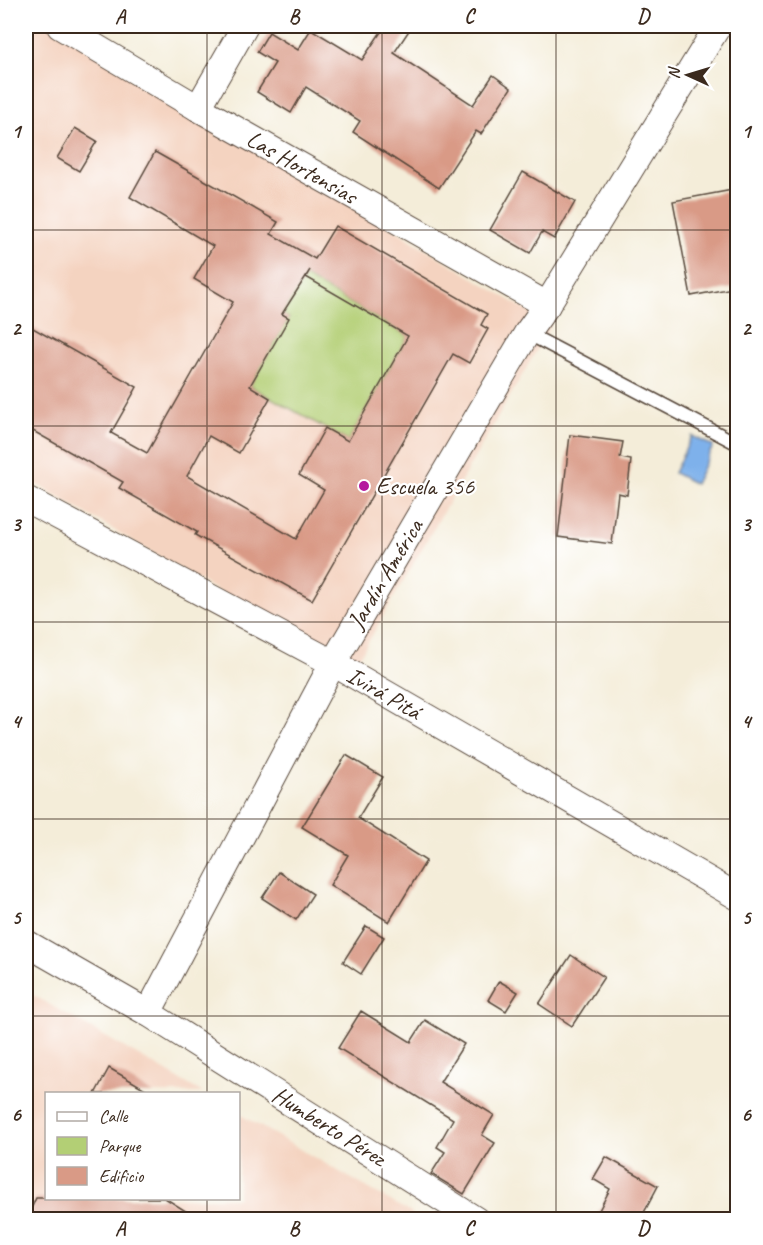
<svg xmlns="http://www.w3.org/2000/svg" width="763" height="1245" font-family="Caveat,sans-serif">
  <rect width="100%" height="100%" fill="#fff"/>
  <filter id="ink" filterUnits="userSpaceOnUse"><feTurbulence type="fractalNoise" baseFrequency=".0167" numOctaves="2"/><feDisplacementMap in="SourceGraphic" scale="12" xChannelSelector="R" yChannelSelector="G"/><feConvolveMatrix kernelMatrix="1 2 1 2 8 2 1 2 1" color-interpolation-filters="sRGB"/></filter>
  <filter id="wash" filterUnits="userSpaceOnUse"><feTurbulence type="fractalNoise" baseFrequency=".008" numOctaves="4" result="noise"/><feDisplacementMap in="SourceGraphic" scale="24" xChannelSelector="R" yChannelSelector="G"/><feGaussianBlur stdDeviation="1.35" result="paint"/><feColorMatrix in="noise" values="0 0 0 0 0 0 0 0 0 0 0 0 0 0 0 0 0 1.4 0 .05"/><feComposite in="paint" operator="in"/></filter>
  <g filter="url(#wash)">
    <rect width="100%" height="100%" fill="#f4edd9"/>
    <g fill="#f4d3c0">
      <polygon points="26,26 59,26 551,325 352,670 26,478"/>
      <polygon points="26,991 203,1093 46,1094 46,1198 238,1198 239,1114 413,1214 410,1219 26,1219"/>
    </g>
    <polygon fill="#b3cf75" stroke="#777c4a" stroke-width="1.5" points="305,277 408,336 348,441 250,386 289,318 282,314"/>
    <polygon fill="#7eb1eb" stroke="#5c6e84" stroke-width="1.5" points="692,436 713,446 695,484 674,473"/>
    <g id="blocks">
      <g fill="#d99a86" fill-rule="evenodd">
        <polygon points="385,26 412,26 394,53 473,105 493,75 511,88 481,134 476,131 439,188 353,132 360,121 306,87 291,113 257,92 275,63 257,52 269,32 298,50 311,29 362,60"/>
        <polygon points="75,128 97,141 79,171 57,158"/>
        <path d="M155 152 278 222 271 234 315 259 335 226 487 314 481 325 488 329 469 363 453 354 312 600 195 535 197 532 119 488 123 482 26 427V324L137 387 111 433 147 453 233 302 194 279 213 246 130 197ZM310 270 306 277 408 336 348 441 325 428 299 475 324 490 296 539 187 476 209 436 239 453 270 398 250 386 289 318 282 314Z"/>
        <polygon points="523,172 575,202 554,239 542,232 530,253 490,230"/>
        <polygon points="738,189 738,287 691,296 673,201"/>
        <polygon points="570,435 623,442 620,458 631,460 627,495 618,493 612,544 558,537"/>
        <polygon points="346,755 383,777 358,818 426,861 389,922 330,885 348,855 302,827"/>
        <polygon points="279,872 313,894 296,920 262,898"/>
        <polygon points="366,926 384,937 361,974 343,962"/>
        <polygon points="571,955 604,977 572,1026 539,1004"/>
        <polygon points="499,981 518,992 506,1011 488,1000"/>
        <polygon points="361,1011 411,1042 425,1020 464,1044 440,1082 494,1115 482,1135 495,1143 464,1194 431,1174 445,1152 437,1147 453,1119 338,1048"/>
        <polygon points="109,1068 154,1094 95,1094"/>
        <polygon points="606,1157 658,1186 640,1220 594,1220 610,1189 593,1179"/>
        <polygon points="36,1198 165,1198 200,1220 26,1220"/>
      </g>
    </g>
  </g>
  <g filter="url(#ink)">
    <use href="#blocks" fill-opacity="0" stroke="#57473a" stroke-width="1.5"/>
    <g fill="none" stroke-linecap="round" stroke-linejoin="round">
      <g stroke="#57473a" stroke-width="15">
        <polyline id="service" points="527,333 738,444"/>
      </g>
      <g stroke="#57473a" stroke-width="28">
        <g id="minor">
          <polyline points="60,26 198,108 547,305"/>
          <polyline points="198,108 245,26"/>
          <polyline points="26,499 333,663 738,897"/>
          <polyline points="26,943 148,1013 476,1220"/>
          <polyline points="148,1013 333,663 527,333 547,305 718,26"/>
        </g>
      </g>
      <use href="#service" stroke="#fff" stroke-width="12"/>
      <use href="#minor" stroke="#fff" stroke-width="26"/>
    </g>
  </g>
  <path fill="none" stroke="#3b2a1e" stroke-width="1.5" stroke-opacity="0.55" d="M207 26V1094M382 26V1220M556 26V1220M26 230H738M26 426H738M26 622H738M26 819H738M26 1016H738M207 1198V1220"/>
  <circle fill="#b5179e" stroke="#fff" stroke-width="2" cx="364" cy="486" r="6"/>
  <g text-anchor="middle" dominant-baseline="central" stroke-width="4.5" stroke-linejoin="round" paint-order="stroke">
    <g font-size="24" fill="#3b2a1e" stroke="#fff">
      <text transform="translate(302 167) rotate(30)">Las Hortensias</text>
      <text transform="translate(385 574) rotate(-59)">Jardín América</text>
      <text transform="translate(384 693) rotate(30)">Ivirá Pitá</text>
      <text transform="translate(329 1126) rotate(32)">Humberto Pérez</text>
    </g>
    <g font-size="24" fill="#3b2a1e" stroke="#fff" text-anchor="start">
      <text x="376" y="486">Escuela 356</text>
    </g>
  </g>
  <rect width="763" height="1245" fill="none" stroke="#fff" stroke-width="66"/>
  <rect x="45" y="1092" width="195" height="108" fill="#ffffff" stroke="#b1aaa5" stroke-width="1.5"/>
  <rect x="57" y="1112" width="30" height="9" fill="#ffffff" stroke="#b1aaa5" stroke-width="1.5"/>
  <text x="99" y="1122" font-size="18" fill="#3b2a1e">Calle</text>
  <rect x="57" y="1137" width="30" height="18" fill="#b3cf75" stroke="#b1aaa5" stroke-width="1.5"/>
  <text x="99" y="1152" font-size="18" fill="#3b2a1e">Parque</text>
  <rect x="57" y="1167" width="30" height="18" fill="#d99a86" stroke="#b1aaa5" stroke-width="1.5"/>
  <text x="99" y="1182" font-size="18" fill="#3b2a1e">Edificio</text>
  <g transform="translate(688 75) rotate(274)" stroke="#ffffff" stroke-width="4.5" paint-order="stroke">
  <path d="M0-4.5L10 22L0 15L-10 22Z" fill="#3b2a1e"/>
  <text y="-9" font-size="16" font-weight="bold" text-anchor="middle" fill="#3b2a1e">N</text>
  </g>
  <rect x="33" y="33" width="697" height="1179" fill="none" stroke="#3b2a1e" stroke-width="2"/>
  <g font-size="20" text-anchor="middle" font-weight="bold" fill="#3b2a1e">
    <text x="120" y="23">A</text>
    <text x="294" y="23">B</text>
    <text x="469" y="23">C</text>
    <text x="643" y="23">D</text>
    <text x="16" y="138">1</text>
    <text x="746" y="138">1</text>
    <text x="16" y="335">2</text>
    <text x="746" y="335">2</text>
    <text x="16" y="531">3</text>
    <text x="746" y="531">3</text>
    <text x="16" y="728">4</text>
    <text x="746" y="728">4</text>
    <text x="16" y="924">5</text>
    <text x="746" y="924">5</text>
    <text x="16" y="1121">6</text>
    <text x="746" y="1121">6</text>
    <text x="120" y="1235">A</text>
    <text x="294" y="1235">B</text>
    <text x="469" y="1235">C</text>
    <text x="643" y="1235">D</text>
  </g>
</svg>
